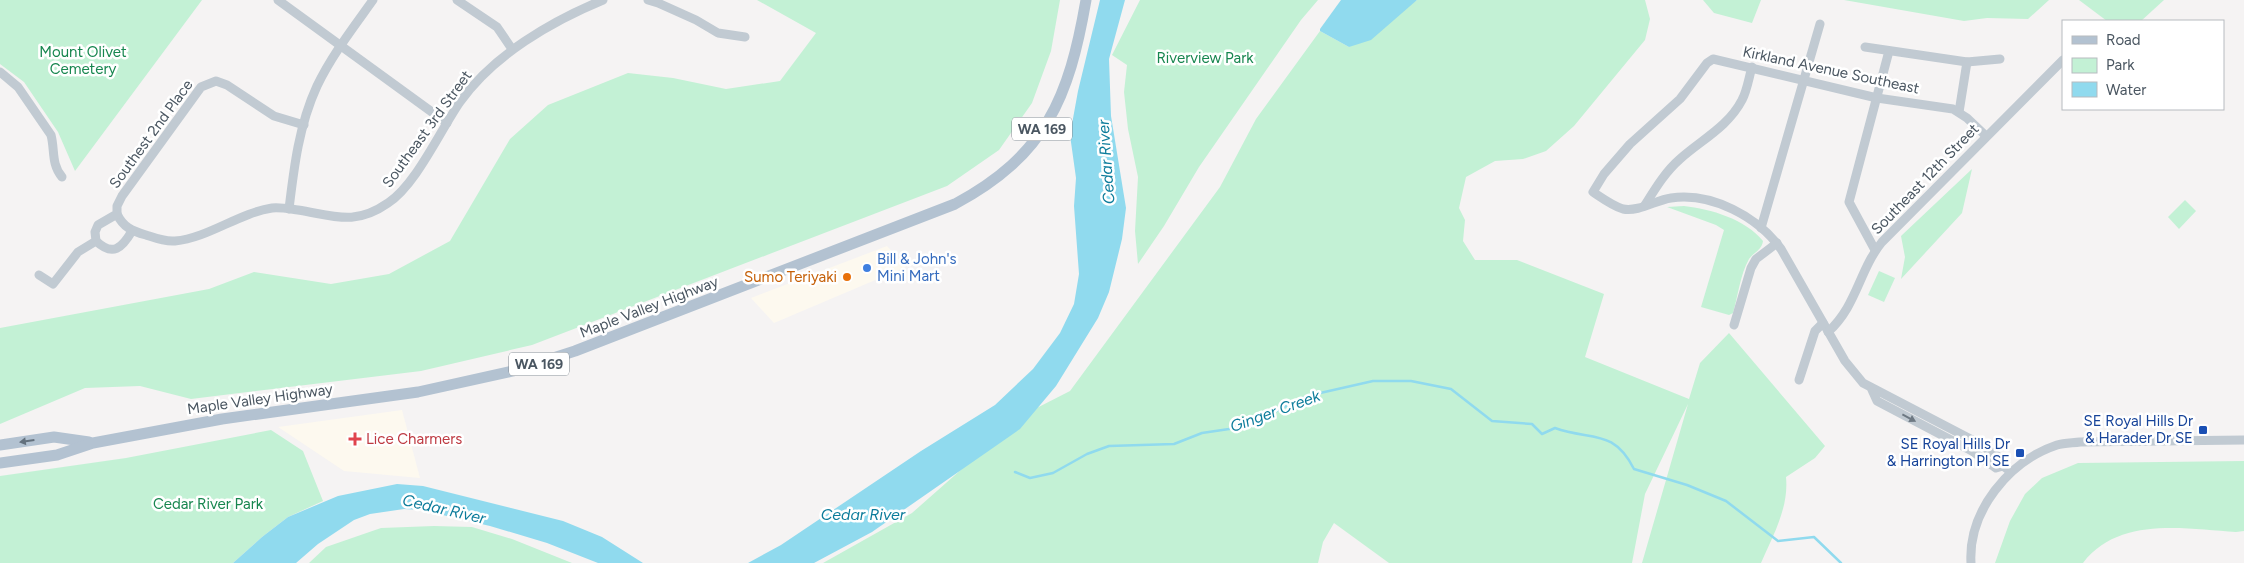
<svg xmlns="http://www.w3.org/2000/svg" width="2244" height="563" font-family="Figtree,sans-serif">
  <rect width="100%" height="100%" fill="#f5f3f3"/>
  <g fill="#fdf9ef">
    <polygon points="887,246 906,267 774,323 751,298"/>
    <polygon points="402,410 420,478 344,471 278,427"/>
  </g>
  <g fill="#c3f1d5">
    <polygon points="0,0 202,0 75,171 58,132 24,82 0,64"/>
    <polygon points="757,0 1060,0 1051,51 1032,103 999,150 947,186 532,345 421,371 191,399 140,386 85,388 0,424 0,328 209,289 254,272 331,284 389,274 450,241 510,139 548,105 628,73 673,78 726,89 780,81 816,33"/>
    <polygon points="1140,0 1318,0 1301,20 1199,167 1164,226 1138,264 1135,231 1138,177 1128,129 1124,92 1127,65 1112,55"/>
    <path d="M1417 0H1645L1650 19 1645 40 1574 126 1546 151 1523 159 1495 161 1466 177 1459 208 1465 220 1463 241 1475 260H1517L1604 294 1585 357 1689 399 1700 363 1729 333 1825 446 1815 458 1786 477C1789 508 1773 535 1761 563H1642L1688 404 1645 494 1632 563H1389L1334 523 1323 542 1318 563H823L912 513 1023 415 1070 391 1220 187 1256 119 1320 31 1349 47Z"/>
    <polygon points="1703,0 1761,0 1752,23 1714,13"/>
    <polygon points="1844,0 2049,0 2028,19 1987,18 1964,21"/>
    <polygon points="2079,0 2164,0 2141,21 2107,21"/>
    <polygon points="1972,169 1962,213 1901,279 1905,257 1901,236"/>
    <polygon points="2185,200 2196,211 2179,229 2168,217"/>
    <path d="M1684 206C1711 209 1745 219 1763 241 1762 250 1754 252 1749 259 1740 275 1738 296 1733 313L1729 315 1701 307 1724 230 1716 225 1667 207Z"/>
    <polygon points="1879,271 1895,278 1884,302 1868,295"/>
    <polygon points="271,430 303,451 323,501 288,517 262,537 233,563 0,563 0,476 126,458"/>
    <path d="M2244 461V531L2236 532C2185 529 2119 516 2083 563H1995L2010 521 2025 494 2042 478 2078 463Z"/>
    <polygon points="434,526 472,527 512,539 572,563 309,563 326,547 381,528"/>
  </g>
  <g fill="#90daee">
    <polygon points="1100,0 1125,0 1109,59 1111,116 1126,208 1122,239 1109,292 1098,318 1056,386 1020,429 872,532 814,563 748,563 781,545 921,451 995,405 1033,369 1060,333 1074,304 1079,274 1074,206 1076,178 1070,135 1078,91"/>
    <polygon points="1341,0 1417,0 1371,40 1349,47 1320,31 1320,29"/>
    <polygon points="397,484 423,486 563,521 602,537 643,563 598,563 547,543 490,526 421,510 404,509 370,514 354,520 318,544 296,563 233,563 262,537 288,517 338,496"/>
  </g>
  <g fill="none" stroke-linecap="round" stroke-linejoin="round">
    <path stroke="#90daee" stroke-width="2.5" d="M1015 472 1030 478 1053 473 1087 454 1109 446 1174 444 1202 433 1229 429 1262 418 1307 396 1373 381H1411L1451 389 1492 421 1532 424 1542 434 1555 428C1591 441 1613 428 1634 469L1687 485 1726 501 1778 541 1814 537 1841 563"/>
    <g stroke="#c1cad2" stroke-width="9">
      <polyline points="278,0 447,123"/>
      <polyline points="457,0 497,27 512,49"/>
      <polyline points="648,0 658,3 696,20 718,33 745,37"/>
      <polyline points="1865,47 1967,62 2000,59"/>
      <path d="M0 72 18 87 51 135C55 150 51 164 62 177"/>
      <polyline points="1959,112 1967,62"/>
      <path d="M1986 136 1967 118 1953 109 1877 98 1713 59 1707 63 1680 99 1630 144 1604 174 1593 192C1602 198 1613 206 1623 209 1639 212 1656 200 1671 198 1712 192 1758 217 1781 249L1845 361 1863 383 1980 444 2003 460V466L2011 472"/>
      <path d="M1645 205C1655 189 1665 172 1680 159 1701 140 1728 127 1742 100 1747 91 1749 77 1752 67"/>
      <path d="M289 209C294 167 299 125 317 86 332 55 353 28 373 0"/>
      <path d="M117 214C123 227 132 231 146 235 155 238 165 242 175 241 208 238 239 213 272 208 280 207 290 209 298 210 335 216 355 226 388 203 416 185 441 129 460 102 493 55 552 21 603 0"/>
      <polyline points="1761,228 1820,24"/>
      <path d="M96 241C113 257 122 248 132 231"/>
      <polyline points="1875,250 1849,202 1889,51"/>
      <polyline points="39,275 53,284 78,252 96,241 95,232 98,225 117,214 117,206 122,196 201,87 216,81 227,85 274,116 304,125"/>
      <polyline points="1734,325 1751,268 1756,259 1777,243"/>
      <path d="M1828 332C1857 306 1859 270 1882 242L2063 60"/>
      <polyline points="1799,380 1815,331 1823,323"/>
      <polyline points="1872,390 1877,401 1972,451 1996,468 2003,466"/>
      <path d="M1971 563C1968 511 2009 461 2057 445 2064 443 2073 443 2080 442L2244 440"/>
    </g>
    <g stroke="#b3c2d1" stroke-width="11">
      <polyline points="0,445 54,437 89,442"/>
      <path d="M0 463 57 455 93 443 222 419 418 392 513 371 575 351 955 204C1046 155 1069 98 1086 0"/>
    </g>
  </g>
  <defs><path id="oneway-solid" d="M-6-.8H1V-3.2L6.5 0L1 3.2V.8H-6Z" transform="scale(1.25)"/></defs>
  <use fill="#6e7983" href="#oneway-solid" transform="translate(1909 418) rotate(28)"/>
  <use fill="#64717d" href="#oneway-solid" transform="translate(27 441) rotate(172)"/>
  <circle fill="#3f7fe0" stroke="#fff" stroke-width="2" cx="867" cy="268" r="5"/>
  <circle fill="#e8710a" stroke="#fff" stroke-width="2" cx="847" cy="277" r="5"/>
  <g fill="#1a4fb4" stroke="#fff" stroke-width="2">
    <rect x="2198" y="425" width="10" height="10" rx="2.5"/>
    <rect x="2015" y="448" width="10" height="10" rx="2.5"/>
  </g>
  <path fill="#e0444e" stroke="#fff" stroke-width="2" d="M352.5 431.5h5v5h5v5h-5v5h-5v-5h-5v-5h5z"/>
  <g text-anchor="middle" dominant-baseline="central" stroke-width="5" stroke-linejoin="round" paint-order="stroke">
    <g fill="#fff" stroke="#808990" stroke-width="1">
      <rect x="1012" y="117.5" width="60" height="23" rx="4"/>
      <rect x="509" y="352.5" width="60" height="23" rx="4"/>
    </g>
    <g font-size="14" font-weight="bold" fill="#4a5661">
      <text x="1042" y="129">WA 169</text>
      <text x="539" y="364">WA 169</text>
    </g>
    <g font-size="15" fill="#17864f" stroke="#fff">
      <text x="83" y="52">Mount Olivet<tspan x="83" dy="17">Cemetery</tspan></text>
      <text x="1205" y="58">Riverview Park</text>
      <text x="208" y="504">Cedar River Park</text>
    </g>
    <g font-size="15" fill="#4a5661" stroke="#fff">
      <text transform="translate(1831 70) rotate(12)">Kirkland Avenue Southeast</text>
      <text transform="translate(427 129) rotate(-54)">Southeast 3rd Street</text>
      <text transform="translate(151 134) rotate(-54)">Southest 2nd Place</text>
      <text transform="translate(1925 179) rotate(-46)">Southeast 12th Street</text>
      <text transform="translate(649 307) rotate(-21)">Maple Valley Highway</text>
      <text transform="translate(260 399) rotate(-8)">Maple Valley Highway</text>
    </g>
    <g font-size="15" fill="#366cbe" stroke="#fff" text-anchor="start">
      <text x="877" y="259">Bill &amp; John's<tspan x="877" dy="17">Mini Mart</tspan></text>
    </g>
    <g font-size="15" fill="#c56008" stroke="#fff" text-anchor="end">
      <text x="837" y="277">Sumo Teriyaki</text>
    </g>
    <g font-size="15" fill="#164399" stroke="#fff" text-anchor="end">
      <text x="2193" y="421">SE Royal Hills Dr<tspan x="2193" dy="17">&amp; Harader Dr SE</tspan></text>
      <text x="2010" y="444">SE Royal Hills Dr<tspan x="2010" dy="17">&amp; Harrington Pl SE</tspan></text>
    </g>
    <g font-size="15" fill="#be3a42" stroke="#fff" text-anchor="start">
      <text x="366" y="439">Lice Charmers</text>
    </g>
    <g font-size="16" font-style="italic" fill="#0c7c9b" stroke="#fff">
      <text transform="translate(1106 162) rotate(-94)">Cedar River</text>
      <text transform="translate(1275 411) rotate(-20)">Ginger Creek</text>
      <text transform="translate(444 509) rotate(13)">Cedar River</text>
      <text x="863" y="514">Cedar River</text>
    </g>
  </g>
  <rect x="2062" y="20" width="162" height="90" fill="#ffffff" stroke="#b7bbc0"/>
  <rect x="2072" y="36" width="25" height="8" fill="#b3c2d1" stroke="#b7bbc0"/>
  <text x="2106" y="45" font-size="15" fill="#4a5661">Road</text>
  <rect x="2072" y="58" width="25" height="15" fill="#c3f1d5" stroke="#b7bbc0"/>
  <text x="2106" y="70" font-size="15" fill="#4a5661">Park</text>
  <rect x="2072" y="82" width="25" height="15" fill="#90daee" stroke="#b7bbc0"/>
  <text x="2106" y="95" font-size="15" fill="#4a5661">Water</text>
</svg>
